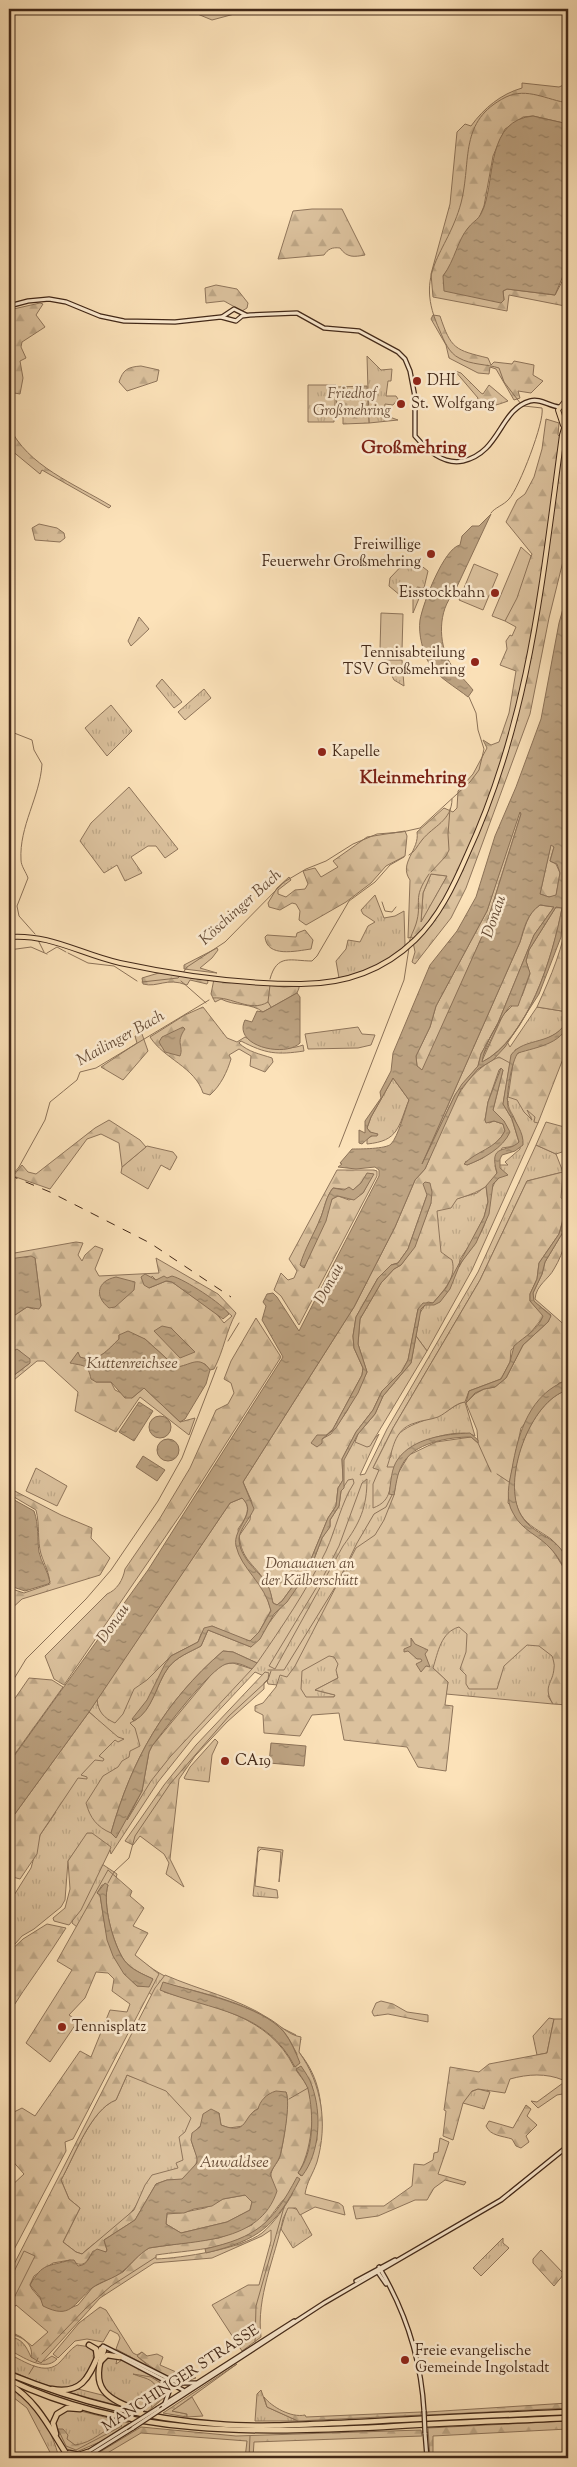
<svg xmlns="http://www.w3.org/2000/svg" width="577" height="2467" font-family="'Sorts Mill Goudy',serif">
  <defs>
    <pattern id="grass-tufts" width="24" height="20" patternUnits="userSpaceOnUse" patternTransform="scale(1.25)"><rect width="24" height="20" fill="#dcc29e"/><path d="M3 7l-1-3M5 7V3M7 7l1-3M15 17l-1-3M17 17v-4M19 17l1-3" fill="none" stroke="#bea787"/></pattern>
    <pattern id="forest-firs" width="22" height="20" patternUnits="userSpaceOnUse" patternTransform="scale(1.25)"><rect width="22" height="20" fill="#dcc29e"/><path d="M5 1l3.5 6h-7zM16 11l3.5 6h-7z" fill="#bea787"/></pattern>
    <pattern id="cemetery-stones" width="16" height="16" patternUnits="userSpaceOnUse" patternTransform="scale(1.25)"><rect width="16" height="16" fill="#dcc29e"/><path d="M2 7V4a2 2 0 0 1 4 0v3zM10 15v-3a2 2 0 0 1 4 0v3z" fill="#bea787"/></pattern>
    <pattern id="water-ripples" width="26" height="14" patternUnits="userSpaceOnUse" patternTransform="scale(1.25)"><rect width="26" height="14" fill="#bda382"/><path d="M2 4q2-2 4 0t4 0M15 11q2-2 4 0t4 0" fill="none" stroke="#9b8569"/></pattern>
  </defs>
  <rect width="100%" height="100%" fill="#fce2b9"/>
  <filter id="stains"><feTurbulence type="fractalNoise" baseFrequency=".004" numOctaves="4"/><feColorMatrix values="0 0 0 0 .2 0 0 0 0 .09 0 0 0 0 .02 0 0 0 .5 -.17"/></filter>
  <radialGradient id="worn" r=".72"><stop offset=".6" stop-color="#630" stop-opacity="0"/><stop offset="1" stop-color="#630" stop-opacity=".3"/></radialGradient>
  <g fill="url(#grass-tufts)" stroke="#8f755b" fill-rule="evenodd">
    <polygon points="201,9 253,9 212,20 195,13"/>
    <polygon points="367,356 381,370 392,369 391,381 388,381 386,396 396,396 398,399 393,405 385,404 384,415 398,420 369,423"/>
    <polygon points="308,385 336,385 334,422 308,422"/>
    <polygon points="410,557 428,571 424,588 417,587 415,591 420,596 413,613 413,594 401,596 389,586 390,578"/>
    <polygon points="139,617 149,629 131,646 128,641"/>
    <polygon points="384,660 402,660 404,686 394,680"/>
    <polygon points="162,679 182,702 174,708 156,686"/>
    <polygon points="204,689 211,698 185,720 178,712"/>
    <polygon points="111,705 132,731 107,756 85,728"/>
    <polygon points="129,787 178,849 165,858 156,846 148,846 131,857 142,873 125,881 117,865 104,873 80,841 91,823"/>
    <polygon points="431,874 447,876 421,923 423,893"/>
    <path d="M375 895 384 918 395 916 404 911 405 945C396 961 357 974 339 978L336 961 346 949 348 940 360 942 368 926 375 922 363 914 361 910Z"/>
    <path d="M537 1007 568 1012C568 1039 534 1041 515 1050L538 1123 472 1270 427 1351 416 1336 419 1319 418 1316 425 1305 418 1292 385 1361 367 1447 379 1434 360 1475 365 1474 387 1429 478 1272 536 1145 556 1154 563 1172 527 1181 480 1280 393 1428 373 1468 391 1457C390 1426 419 1424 441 1414 449 1411 457 1403 465 1402L475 1436C460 1427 415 1441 404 1453L568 1658 548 1696 553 1704 446 1694 448 1682 433 1668 337 1674 338 1678 315 1690 335 1695 334 1697 306 1698 297 1687 268 1684 266 1677 255 1672 193 1738 158 1782 111 1854 110 1850 102 1864 117 1874 116 1878 133 1925 132 1952C157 1981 240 2009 278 2026L296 2035 295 2038 301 2039 297 2050C338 2096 319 2156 297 2205L291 2207 298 2210 312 2235 293 2248 281 2229 286 2212 183 2160 179 2168 138 2202C129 2221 99 2238 82 2254L76 2252 63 2242 80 2208 69 2199 61 2180C74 2157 91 2109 116 2100L127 2075 141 2080 124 2051 152 1995 113 1965 97 1917 77 1927 72 1923 86 1836 68 1861 65 1900 61 1907 34 1929 22 1936 9 1951V1900H11L31 1868 40 1835 56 1812 36 1796 95 1717 89 1712 97 1699 98 1706 332 1363 498 1025 510 1047ZM508 1101C508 1110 512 1112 515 1120 520 1130 520 1138 520 1149L505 1162 508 1165H484ZM498 1179C488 1187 490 1208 486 1220 481 1238 467 1251 459 1267L460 1259 471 1243 484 1217 488 1202 486 1186 477 1193 459 1198Z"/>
    <polygon points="358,1027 362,1034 375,1035 371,1045 358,1048 308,1049 305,1034"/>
    <path d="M393 1078 409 1100C398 1127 399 1141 367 1144V1139L375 1134 370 1132 367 1128 371 1117Z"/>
    <polygon points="147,1146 173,1152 177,1157 170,1170 161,1165 148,1189 121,1173 122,1167"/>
    <polygon points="36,1468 67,1486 57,1506 26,1491"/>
    <polygon points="215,1739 218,1742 212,1755 209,1782 185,1779 184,1778 190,1767"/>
    <polygon points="258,1847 283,1850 279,1882 281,1852 261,1849 258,1852 255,1886 277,1890 278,1898 253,1896"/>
    <polygon points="549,2018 554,2019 547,2053 537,2055 533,2036"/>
    <polygon points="478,2089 490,2092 484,2109 463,2103 468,2093"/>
    <polygon points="503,2238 503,2243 509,2248 481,2276 473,2268"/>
    <polygon points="100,2307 106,2310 133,2353 137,2355 142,2352 138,2357 151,2368 116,2349 120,2338 118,2334 110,2330 103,2342 87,2339 75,2341 58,2358 53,2354 79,2323"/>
    <path d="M9 2337C22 2338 26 2346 31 2357L44 2361 52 2356 57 2359C44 2373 22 2356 9 2350Z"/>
    <path d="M77 2345 91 2347 95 2356C78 2406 45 2385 9 2370V2354C24 2361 46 2377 60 2362 66 2356 70 2349 77 2345Z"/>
    <path d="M107 2357 117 2359 116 2364 122 2360 161 2380 166 2387 165 2397 147 2412C129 2405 96 2397 101 2371 102 2365 103 2361 107 2357Z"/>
    <path d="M9 2387C36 2401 52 2430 59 2458H53L27 2408 9 2394Z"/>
    <polygon points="78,2389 102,2395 127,2408 67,2392"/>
    <polygon points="261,2390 267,2407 298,2421 255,2421 257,2394"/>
    <path d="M69 2409 76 2410 129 2423 102 2441 74 2453C55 2445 47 2418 69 2409Z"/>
  </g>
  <g fill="url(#forest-firs)" stroke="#8f755b" fill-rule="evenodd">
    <path d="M522 83 559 87 568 83V124L533 116 523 117 505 129 493 156 484 206 478 220 468 228 452 264 443 276 504 300 503 291 507 289 555 295 565 276 568 274 565 306 509 295 507 311 433 297 431 274 450 204 457 132 465 124 471 126C484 108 501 94 522 88Z"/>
    <path d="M312 209H342L365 255C354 257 347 258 340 248 332 247 328 249 324 255L278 259 293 211Z"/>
    <polygon points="216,285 237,289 248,303 247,308 242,311 224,301 206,303 205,288"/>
    <polygon points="40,303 43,304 36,315 45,327 22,342 21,347 26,358 20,361 23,378 20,394 9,392 9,310"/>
    <path d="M433 315 440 316C451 349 455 350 488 358L491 365 494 362 512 364 514 361 534 365 533 375 543 381 531 393 518 391 520 398 514 400 496 369 490 367 489 374 478 373 449 358 446 345 431 319Z"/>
    <path d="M141 366 159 370 157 381 127 391 119 382C123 370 127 367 141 366Z"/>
    <path d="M455 371 461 373 481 393 483 394 489 385 508 401C497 405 487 409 476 402L478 398Z"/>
    <path d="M546 419 559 423 558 435 561 438H568V541L549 618 530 714 466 888 451 918 415 964 412 962 415 952 412 937 408 938 410 880C398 863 420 850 417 832L444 808 453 812 457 808 458 791 473 774 487 748 483 740 491 745 499 742 509 713 516 671 500 665 507 649 506 641 510 635 512 636 516 627 505 621 532 554 506 522 517 500 525 494 534 477 542 449ZM431 874 447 876 421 922 423 893Z"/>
    <path d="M9 426C27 466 75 484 111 506L109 508 42 470 40 474 11 450 14 489H13L9 460Z"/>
    <polygon points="39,524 57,528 64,533 65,538 60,542 35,540 32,528"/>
    <polygon points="519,811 521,814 484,932 423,1071 417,1066 416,1056 430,1027 436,1006 487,911"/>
    <polygon points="405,831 407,836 405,856 386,866 371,883 346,902 306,925 299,920 300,911 296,904 292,903 280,910 269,907 268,903 277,888 289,877 291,880 278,890 278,894 286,897 295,890 305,889 308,884 303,871 315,868 321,877 338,867 333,861 367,837"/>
    <polygon points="551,844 554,847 550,861 556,864 560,873 556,896 549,897 540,894"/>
    <path d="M540 905 554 907 534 935 498 1023 481 1054 478 1066 455 1095 421 1166 520 942C525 928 527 913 540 905Z"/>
    <path d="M556 907 562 908C553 957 528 1038 481 1063L503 1015 522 996 530 974 526 961 529 950Z"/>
    <path d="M568 912V1012L537 1007C551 976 564 947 568 912Z"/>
    <path d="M305 930 313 940 311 949C296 951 267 958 265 937L267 935 296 937 297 933Z"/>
    <polygon points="217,948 218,950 212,958 200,968 217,973 184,969 184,965"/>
    <path d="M162 972 207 979 208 982 207 984 190 980 187 985C166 977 158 988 143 984L142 978Z"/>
    <path d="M214 979 284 987 299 986V988L297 993 263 1012C252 1003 234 1006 221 999L215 1002 211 994Z"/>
    <path d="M203 1007 227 1038 237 1042 245 1037C259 1046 285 1052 303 1045L304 1051C277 1055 266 1054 241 1041L239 1043C248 1052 260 1054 272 1058L273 1062 265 1072 250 1066 251 1056 239 1049 229 1055 231 1059C227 1072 221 1085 210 1095L203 1093C195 1067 164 1059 150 1037L185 1015Z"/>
    <path d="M568 1026V1046L538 1123 534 1122 535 1117 527 1110 532 1120 524 1112 517 1100 508 1097 514 1057C526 1043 555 1047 568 1026Z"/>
    <polygon points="142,1034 148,1051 123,1080 101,1067 137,1043 135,1036"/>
    <path d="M499 1057 510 1063 503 1104 512 1119 519 1142 515 1146 502 1148 495 1166 497 1173C490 1189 472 1194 457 1199L451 1208 437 1211 441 1252 452 1260C457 1277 444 1290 433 1303L428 1302 418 1309 408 1360 402 1371 382 1391 373 1410 356 1432 342 1459 343 1480 338 1488 336 1506 328 1518 309 1564 282 1601 277 1605 273 1603C271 1596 270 1588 265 1581 253 1563 242 1560 239 1536L250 1520 252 1502 243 1482 354 1307 395 1227 415 1180 425 1169C442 1131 456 1075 499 1057ZM501 1068 503 1070 493 1110 504 1121 507 1137 483 1158 467 1165 465 1162C480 1155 497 1146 505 1131L503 1124 494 1121 489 1123 485 1120 488 1102 499 1070ZM427 1195 431 1203 414 1247 401 1265 394 1269 381 1283 360 1319 358 1344 367 1372 347 1411 331 1434 322 1439 333 1429 362 1375 363 1368 354 1348 353 1336 356 1317 378 1278 391 1265 398 1263 408 1249Z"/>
    <polygon points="109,1120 140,1140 146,1147 122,1167 119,1143 101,1134 87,1139 50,1189 13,1176 22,1165 28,1172 36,1174 95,1128"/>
    <polygon points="546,1122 568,1128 568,1150 556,1154 536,1145"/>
    <path d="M337 1170H374L377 1171V1176L299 1325 281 1296 274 1290 281 1273 288 1280 294 1278 297 1271 289 1259ZM367 1174H373L363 1193 349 1200 338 1196 332 1199 304 1268C305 1246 314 1236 321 1217 325 1206 326 1197 333 1188L353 1190 361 1183Z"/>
    <path d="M563 1172 561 1198 568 1200 559 1234 539 1263 537 1279 530 1294V1301L544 1316 527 1337 511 1350 510 1362 501 1379 469 1391 465 1402C455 1403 447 1413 438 1417 430 1420 422 1420 415 1423 393 1429 393 1451 387 1467H395C388 1486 394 1500 373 1508V1484L379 1470 373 1468 393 1428 480 1280 527 1181Z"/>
    <path d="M568 1213C568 1233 565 1251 554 1269 549 1279 536 1285 535 1299L568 1328V1380L559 1383 521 1428 510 1480 508 1503 552 1549 568 1575V1705L553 1704C542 1686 553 1684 554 1668 555 1665 553 1659 552 1656L539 1646 527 1645 504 1666 497 1689H469L466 1684V1675L460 1669 466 1652 467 1634 459 1627C441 1632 438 1652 433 1668L448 1682 445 1705 453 1706 446 1771 418 1767 407 1747 344 1740 339 1713 312 1715 300 1736 264 1733 263 1715 255 1711V1706L263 1703 276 1687 280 1675 287 1677 295 1666 356 1548 375 1535 384 1520 394 1495 397 1475 409 1455 436 1442 471 1437 478 1443 477 1430 466 1403 475 1394 484 1389 495 1387 506 1378 523 1345 548 1322 551 1315 533 1301V1293L542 1274 545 1262 563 1232ZM329 1656 334 1657 338 1664 336 1670 338 1678 315 1690 335 1695 334 1697H306L301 1689 302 1671Z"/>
    <path d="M76 1242 83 1243 78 1255 82 1261 85 1255 95 1246 103 1249 95 1269 99 1276 159 1273 156 1258 218 1294 236 1313C226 1331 224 1350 214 1369L210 1370 205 1364 176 1367 145 1339 119 1335V1339C108 1350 97 1364 80 1357L76 1364 87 1365 96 1382H111L115 1390 132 1398 144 1388 180 1422 195 1418 189 1435 140 1397 116 1432 75 1411 78 1392 44 1361H37L9 1384V1379L30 1363 20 1351 15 1350 9 1354V1314L15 1315 27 1307 34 1309 41 1306 35 1258 9 1259V1254ZM152 1276 156 1280C179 1277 216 1302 232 1316L224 1323 215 1312 172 1282 166 1281 149 1288Z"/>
    <path d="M256 1318 281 1357 183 1511 64 1685 54 1679 45 1656 107 1594C117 1590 123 1580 125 1569L160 1518 190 1468 216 1410 228 1404 234 1393 231 1383 224 1379 231 1361Z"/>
    <polygon points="416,1336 427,1351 370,1446 367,1447 355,1442 358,1434 375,1414 383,1396 411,1363"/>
    <path d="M568 1390V1560C563 1552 558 1545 551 1539 540 1531 528 1526 521 1515 500 1481 530 1400 568 1390Z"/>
    <path d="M367 1479C367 1507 360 1523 343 1546L275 1669 269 1666 324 1575 339 1546 362 1483Z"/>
    <path d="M348 1480 353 1479 354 1483C341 1503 336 1529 326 1551 307 1590 282 1627 257 1663L233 1652 223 1651C164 1702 132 1759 111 1833 97 1827 90 1818 86 1803L103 1776 118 1767 122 1761 129 1757 130 1751 140 1746 135 1728 130 1723C153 1712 155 1686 168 1668 176 1657 190 1652 201 1646L208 1630 251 1647 311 1567 322 1538 330 1526V1520L339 1506 341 1491Z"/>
    <path d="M9 1488 61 1515 92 1528 91 1538 110 1558 100 1575 22 1599 9 1611V1579L12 1589 24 1593 50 1584C49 1572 45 1566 41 1554 37 1540 40 1525 36 1510L9 1494Z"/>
    <path d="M242 1498C253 1508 245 1519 238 1529L241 1558 264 1589 271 1610 259 1632 250 1641H245L212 1626 201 1634 198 1642 171 1656 147 1680 134 1689 123 1714 115 1723C104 1718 98 1712 97 1699L230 1503Z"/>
    <polygon points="233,1663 252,1669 170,1757 151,1781 127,1820 142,1791 149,1752 152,1746 215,1670 224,1664"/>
    <polygon points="265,1672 269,1673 268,1679 264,1683 264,1689 227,1722 195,1756 179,1779 170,1859 184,1887 166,1874 169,1863 164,1854 140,1836 133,1845 125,1841 164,1785 196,1745"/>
    <polygon points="29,1678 52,1680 63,1687 9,1762 9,1707"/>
    <polygon points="89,1712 118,1737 124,1739 118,1742 115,1740 99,1756 104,1759 103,1761 95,1760 81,1775 87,1777 87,1779 78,1778 40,1835 37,1854 20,1879 9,1876 9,1822"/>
    <polygon points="87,1833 92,1833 111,1847 109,1852 81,1910 69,1925 54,1921 53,1918 65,1908 70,1889 68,1861"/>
    <path d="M108 1870 132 1891 130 1896 144 1908 133 1926 148 1933 135 1955 159 1974 73 2139 65 2142 66 2151 9 2259V2188L24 2174 9 2157V2107L12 2113 22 2108 35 2116 80 2051 91 2057 110 2010 127 2012 130 2004 112 1991 114 1979 108 1973 96 1972 85 1998 69 2015 78 2021 50 2062 26 2043 72 1970 57 1961ZM102 1885H108C102 1903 113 1944 124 1960 131 1969 142 1974 153 1979L144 1986H137C107 1959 106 1932 100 1895L97 1893Z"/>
    <path d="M47 1924 66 1928C48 1957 27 1984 9 2013V1952L23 1939Z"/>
    <path d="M165 1975C199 1990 237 1998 268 2018 279 2024 288 2035 301 2037L299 2052C322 2084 328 2124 317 2162 313 2174 307 2181 305 2194L339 2203 343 2206 345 2215 315 2207 300 2215 296 2208H288L283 2219C275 2258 256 2297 261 2337L242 2351 212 2305 248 2285H259L271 2241V2230L262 2236 212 2258 154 2263 100 2298 41 2363 31 2357C34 2343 21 2336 9 2334V2331L21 2337 32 2346 48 2332 16 2305 9 2314V2297L13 2300 9 2274 155 1988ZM164 1983C198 1992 258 2004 283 2031 289 2037 293 2047 297 2054L294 2067C269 2016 214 2007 164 1992ZM296 2070 312 2086 317 2140 301 2176 298 2173C311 2155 317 2106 307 2086 304 2080 299 2075 296 2070ZM127 2075 166 2091 191 2118 185 2132 179 2137 183 2160 176 2163 178 2168 152 2175 145 2185 134 2210 82 2254 76 2252 63 2242 80 2208 69 2199 61 2180C74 2157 91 2109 116 2100ZM286 2092C290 2102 283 2149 279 2159 274 2167 270 2170 271 2180L252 2225 219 2238 149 2248 141 2253 123 2272 93 2287 78 2305 62 2311 48 2308 32 2289 30 2285 34 2276 53 2263 70 2260C84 2269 86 2263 93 2251L106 2252 107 2250 104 2240 135 2220 156 2184 167 2180H182C186 2174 195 2168 197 2161 198 2157 195 2151 193 2146 187 2130 208 2121 219 2113L221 2125 229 2128 243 2126 254 2111ZM293 2193C284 2208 275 2222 262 2233 241 2249 182 2258 156 2259V2255C189 2250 226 2250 256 2231 270 2223 280 2197 293 2193Z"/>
    <polygon points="381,2001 393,2004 407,2012 428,2015 428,2022 388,2014 374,2016 372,2012 376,2003"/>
    <path d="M554 2019H568V2093L557 2095 538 2108 531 2101 537 2102 563 2083V2080C546 2073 528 2074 510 2079L505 2093 478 2089 472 2091 463 2103 453 2140 443 2136 446 2111 444 2110 450 2067 479 2072 489 2064 547 2053Z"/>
    <path d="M526 2105 531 2109 527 2116 537 2125 526 2136 529 2142 521 2148 516 2146 512 2139C503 2136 490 2136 486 2126L489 2121 513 2128Z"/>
    <polygon points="440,2138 449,2142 438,2174 466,2182 464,2185 445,2180 434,2188 427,2200 415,2200 378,2216 356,2219 353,2206 384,2206 412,2186 414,2164 424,2165 433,2160 434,2153 438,2152"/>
    <polygon points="245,2195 252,2202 250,2210 227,2222 181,2233 166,2224 167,2214 180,2213 205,2208 223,2199"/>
    <polygon points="541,2250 564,2274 554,2286 533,2263 533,2259"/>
    <path d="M142 2352 147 2356 157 2354 163 2357 160 2365 183 2375H192L196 2378C175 2386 152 2368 137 2356Z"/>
    <polygon points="237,2364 172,2411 187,2414 187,2417 163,2413"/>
    <path d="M133 2374 151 2377 164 2385V2395L152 2408 151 2401 157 2389C154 2378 142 2378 133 2374Z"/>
    <path d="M264 2397C272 2407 291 2418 305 2415L306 2417 421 2412V2415L298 2421 267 2407Z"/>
    <polygon points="568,2403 568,2408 427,2415 427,2412"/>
    <polygon points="568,2421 568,2429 433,2436 433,2458 430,2458 428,2428"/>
    <path d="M120 2424 122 2426 76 2450 66 2446 58 2429H63L68 2435 67 2439 75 2445C93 2443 103 2429 120 2424Z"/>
    <polygon points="141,2427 236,2436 421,2430 422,2436 254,2442 253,2458 245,2458 247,2441 141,2433 99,2458 90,2458"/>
  </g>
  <polygon fill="url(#cemetery-stones)" stroke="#8f755b" points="367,386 369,423 343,424 343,416 336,417 337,387"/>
  <g fill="#dcc29e" stroke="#8f755b">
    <polygon points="521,547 531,556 517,598 505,621 492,616"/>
    <polygon points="474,564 498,574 483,610 459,600"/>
    <polygon points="381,613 403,614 402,650 380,650"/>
    <polygon points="24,2251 35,2256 13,2300 9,2297 9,2282"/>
    <polygon points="192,2397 203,2416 187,2417 187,2414 172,2411"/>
  </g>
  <g fill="url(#water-ripples)" stroke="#8c7258" fill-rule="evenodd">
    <path d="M533 116 568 124V264L555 295 507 289 503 291 504 300 501 303 444 291 443 276C455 260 458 239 468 228 475 219 479 221 484 207 495 176 487 120 533 116Z"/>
    <path d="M491 514 454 593C438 610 438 643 450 663 456 672 466 681 473 690L468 697C457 688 436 676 430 665 423 653 418 634 420 620 423 603 444 548 460 545L462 536 472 526H479Z"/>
    <path d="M568 591V791L566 800 568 857 561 937 539 994 505 1047 493 1060 478 1069 461 1089 425 1169 415 1180 395 1227 354 1307 243 1482 254 1509C250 1518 240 1529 239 1538 239 1557 255 1568 265 1581 271 1589 271 1596 273 1603L277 1605 282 1601 309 1564 328 1518 336 1506 338 1488 343 1480 342 1459 356 1432 373 1410 382 1391 402 1371 408 1360 418 1309 423 1303H433L446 1288 484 1217 488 1202 486 1186 497 1173C488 1142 507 1154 519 1142L512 1119 503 1104 511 1055C524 1036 556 1047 568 1018 568 1043 537 1047 518 1053 512 1059 504 1102 509 1110 515 1122 524 1132 523 1145L515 1151 502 1155 500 1159V1168L508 1175 499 1178 493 1184 489 1214 476 1243 460 1264 450 1289 440 1302 434 1305H425L421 1309 411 1363 383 1396 375 1414 358 1434 344 1460V1488L341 1491 339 1506 330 1520V1527L322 1538 311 1567 287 1602 274 1614 260 1639 251 1647 208 1630 201 1646C190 1652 176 1657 168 1668 156 1684 153 1711 134 1721L132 1719 147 1700 165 1664 171 1656 198 1642 204 1628 212 1626 250 1641 259 1632 271 1611C265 1583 241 1569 236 1546 232 1528 259 1513 242 1498L230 1503 89 1712 9 1822V1763L148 1570 283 1357 262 1320 266 1306 263 1302 267 1294 273 1293 277 1297 299 1331 379 1176V1170L375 1167 356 1169 338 1167 342 1164 340 1163 352 1149C360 1149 386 1149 391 1144 398 1137 405 1110 409 1100L393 1078 371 1117 367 1128 370 1132 378 1134 377 1136H371L362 1144 359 1143V1130L365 1133V1121L381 1098 380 1092 391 1071 393 1053 430 965 457 931 476 897 495 836 516 787 541 719 559 623ZM520 812 521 814 484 932 422 1070 417 1066 416 1056 430 1027 436 1006 487 911ZM551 845 554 847 550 861 557 864 560 873 556 895 549 897 540 894ZM540 905 554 907 534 935 498 1023 481 1054 478 1066 462 1084 455 1095 422 1164 520 942C524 928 527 914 540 905ZM556 907 562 908C553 955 528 1040 482 1062 484 1045 499 1020 510 1006H518L530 973 526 961 529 950Z"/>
    <path d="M297 993 300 997V1043C285 1058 232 1046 245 1020L252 1022 257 1011 263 1012Z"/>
    <path d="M183 1027 185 1029C175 1043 184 1046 180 1056L165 1052 159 1042 162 1037Z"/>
    <path d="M501 1068 503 1070 493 1110 504 1121 510 1132C503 1148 483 1159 467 1165L464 1164C476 1151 496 1149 505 1131L503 1124 494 1121 486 1123 485 1120 488 1102Z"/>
    <path d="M367 1173 374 1174 363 1193 354 1200 338 1196 332 1199 326 1221 304 1268 300 1265C305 1248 314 1234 321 1217 325 1206 326 1197 333 1188L344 1190 349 1187 353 1190 361 1183Z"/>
    <polygon points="425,1182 430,1183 432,1192 431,1203 415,1247 401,1265 394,1269 381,1283 360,1319 358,1344 367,1372 358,1393 336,1428 322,1439 322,1443 317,1447 311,1443 317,1435 327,1435 333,1429 362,1375 363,1368 354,1348 353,1336 356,1317 378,1278 391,1265 398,1263 408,1249 427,1195 423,1184"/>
    <path d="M568 1205 563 1232 545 1262 542 1274 533 1293 534 1301 551 1316 548 1322 523 1345 506 1378 495 1387 484 1389 475 1393 466 1403 469 1391 501 1379 510 1362 514 1346C525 1336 538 1330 543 1316L530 1301V1294L537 1279 539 1263 559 1234Z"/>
    <polygon points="31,1256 35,1258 41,1306 39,1309 27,1307 15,1315 9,1314 9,1259"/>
    <path d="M145 1274 156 1280 164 1276 167 1278 172 1276C184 1279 223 1304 229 1314L223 1319 172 1282 166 1281 149 1288 144 1285 141 1277Z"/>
    <path d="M116 1277 135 1282 134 1290 115 1307 109 1308C94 1296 97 1281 116 1277Z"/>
    <polygon points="162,1326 171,1328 195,1352 180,1358 154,1331"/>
    <path d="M128 1331 145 1339 176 1367C190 1366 199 1354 210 1370L206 1384 185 1419 180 1422 144 1388 132 1398H125L111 1382H96L91 1379C88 1364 84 1366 70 1363L78 1352 80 1357C98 1364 108 1349 119 1339V1335Z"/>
    <polygon points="17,1349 30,1359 30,1363 9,1379 9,1354"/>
    <path d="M568 1380V1390C530 1400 501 1481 521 1515 536 1541 568 1534 568 1575 563 1566 558 1556 551 1549 539 1535 522 1531 513 1513 505 1500 509 1483 512 1469 518 1433 530 1393 568 1380Z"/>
    <polygon points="139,1402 153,1411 134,1441 119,1432"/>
    <circle cx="160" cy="1427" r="11"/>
    <path d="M470 1433 478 1440V1443L471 1437C448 1437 413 1443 402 1465 397 1474 396 1485 394 1495L389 1494C391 1483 391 1468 398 1459 413 1438 445 1434 470 1433Z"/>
    <circle cx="168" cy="1450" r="11"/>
    <polygon points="143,1456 165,1470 157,1481 136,1467"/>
    <path d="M9 1497 34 1511C39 1525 37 1538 39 1552 41 1562 48 1571 50 1582L48 1584 25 1591 13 1587 9 1576Z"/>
    <polygon points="411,1638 415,1644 428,1650 425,1654 430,1667 426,1666 421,1672 416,1664 422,1661 421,1659 417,1659 408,1651 404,1652 404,1649 411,1646"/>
    <path d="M223 1651 233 1652 257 1663 252 1669C243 1665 236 1661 226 1664 210 1669 164 1730 152 1746L149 1752 142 1791 116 1838 111 1833C132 1759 164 1702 223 1651Z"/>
    <polygon points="271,1743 306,1746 304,1766 269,1763"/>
    <path d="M105 1883 108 1885C102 1903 113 1944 124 1960 131 1970 143 1974 153 1979L149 1987 137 1986 124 1974 113 1956 107 1940 100 1895 97 1893Z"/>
    <path d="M163 1982C195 1992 263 2006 284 2032 291 2041 296 2053 300 2063L295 2067C266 2010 212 2011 160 1990Z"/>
    <path d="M301 2066C305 2072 310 2079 312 2086 322 2114 320 2153 302 2176L298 2173C314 2152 314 2115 308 2089 306 2083 300 2075 296 2069Z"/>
    <path d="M276 2091 286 2092C291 2104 283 2143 280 2156 278 2162 273 2167 270 2174L277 2191C260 2244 195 2240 149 2248 138 2255 132 2263 123 2271 114 2279 101 2281 92 2288 73 2304 71 2320 43 2306L40 2297 30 2285C43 2262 48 2267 70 2260H74L78 2266C90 2265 88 2254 97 2249L106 2252 107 2250 104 2240 135 2220 156 2184 167 2180 182 2179 197 2163V2158L191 2140 192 2133 200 2127 203 2114 211 2109 219 2113 221 2125C249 2136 242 2116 258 2109 260 2101 266 2094 276 2091ZM245 2195 252 2202 250 2210 227 2222 181 2233 166 2224 167 2213H184L194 2209 212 2206 223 2199Z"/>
    <path d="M297 2177 300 2179C275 2227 259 2240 206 2253L205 2249C257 2237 272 2224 297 2177Z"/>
  </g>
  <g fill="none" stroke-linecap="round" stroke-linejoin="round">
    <g stroke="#8c7258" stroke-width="1">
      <path d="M521 404 504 382 499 368C487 364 471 365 459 358 449 353 444 341 440 331 412 271 447 255 461 203 472 160 458 121 506 97 527 87 547 100 568 103"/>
      <path d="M491 513C494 508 504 505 509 499 519 488 545 421 542 408L524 406"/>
      <path d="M9 731 32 740 34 750 42 764C40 797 19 826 21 860 21 866 26 872 28 878L17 906 19 916 35 934"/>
      <path d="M409 855C415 852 417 846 422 840 433 826 452 821 452 799"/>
      <polyline points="431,872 446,856 449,850 448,834 450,809"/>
      <polyline points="382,902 385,911 392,912 396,907"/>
      <polyline points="38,940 44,952"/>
      <path d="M409 944C410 936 414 931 416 924 423 901 411 900 429 874"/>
      <polyline points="9,950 31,947 47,954"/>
      <polyline points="47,953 57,947 66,952"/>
      <polyline points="68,953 88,963 114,966 137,981"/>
      <polyline points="183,973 187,967 225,942 284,882 306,869 326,861 353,844 377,834 402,832 420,828 470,782 479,770 484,749 478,730 476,713 469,697"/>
      <path d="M270 979C277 953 291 961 312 961L317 956 349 901 375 882 390 865 404 857"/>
      <polyline points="181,981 206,1003"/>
      <polyline points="142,982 178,978 180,976"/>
      <path d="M213 998C232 996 250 1013 268 1002L270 985"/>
      <polyline points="268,1002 271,1007"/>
      <polyline points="339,1147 404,980 409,948"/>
      <path d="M9 1175 14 1173 19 1167 45 1120 50 1102C60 1094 67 1088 77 1080L80 1072 96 1068 209 1000"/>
      <polyline points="228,1341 239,1323"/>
      <polyline points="478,1443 491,1472"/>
      <polyline points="497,1474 509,1482"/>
      <polyline points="268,1670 284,1670 337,1584 357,1543 374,1514 386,1507 392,1495"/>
      <polyline points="9,1687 26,1659 86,1599 111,1570 158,1501 182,1458 217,1367"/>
      <polyline points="108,1883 114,1872 129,1858 135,1836 170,1784 229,1716 268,1680 271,1671"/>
      <polyline points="289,2099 308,2088"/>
      <polyline points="255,2342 256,2306 284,2207"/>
      <polyline points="42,2354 86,2308 111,2286 156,2257"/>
      <polyline points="36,2362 38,2358"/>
      <polyline points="29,2374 34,2366"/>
      <polyline points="249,2458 250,2436"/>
    </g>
    <g stroke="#422818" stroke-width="5.5">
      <g id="secondary">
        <path d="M9 306 28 301 49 299 66 302 100 316 124 321 175 322 221 317 236 321 242 316 250 315 297 313 324 328 359 331 398 352 405 359 410 371 415 397V436C427 450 443 465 463 461 501 452 499 410 530 401 540 398 549 406 559 407"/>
        <polyline points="222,317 234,309 246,315"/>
        <path d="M379 2267C406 2312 421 2358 424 2411"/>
        <polyline points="377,2271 386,2284"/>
        <polyline points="356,2281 395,2260"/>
        <polyline points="101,2349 103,2346 171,2380 181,2383 196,2383"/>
        <polyline points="120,2357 183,2390"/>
        <polyline points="165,2403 169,2392 167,2383"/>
        <polyline points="158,2408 294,2321"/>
        <polyline points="163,2408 324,2303 501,2200 568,2146"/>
        <polyline points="425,2433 427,2458"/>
        <polyline points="78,2458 126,2428"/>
        <polyline points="85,2458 133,2428"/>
      </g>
    </g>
    <g stroke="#422818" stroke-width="6">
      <g id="primary">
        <polyline points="563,425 558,410 566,400 568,387"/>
        <path d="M9 937C51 934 80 954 120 963 176 975 243 984 301 984 344 984 384 970 415 940 439 917 454 885 467 855 530 719 542 581 562 435L567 419"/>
      </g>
    </g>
    <g stroke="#422818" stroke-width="7">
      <g id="motorway">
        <polyline points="89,2345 96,2349 97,2357"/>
        <path d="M104 2350C89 2389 106 2399 141 2411"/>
        <polyline points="101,2361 107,2355 120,2357"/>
        <path d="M9 2374C76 2401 145 2419 217 2424 265 2428 313 2424 361 2422 430 2418 499 2415 568 2412"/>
        <path d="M9 2380C129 2437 254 2433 383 2427 445 2423 507 2421 568 2418"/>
        <path d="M9 2384C38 2401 51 2431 69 2458"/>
        <path d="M52 2389C85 2395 90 2373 101 2349"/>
        <polyline points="56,2434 53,2423 57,2414 67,2408 80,2409"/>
        <polyline points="69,2453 79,2455 88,2452"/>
      </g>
    </g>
    <use href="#secondary" stroke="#fdecd2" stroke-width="3"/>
    <use href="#primary" stroke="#fce2b9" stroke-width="4"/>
    <use href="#motorway" stroke="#fce2b9" stroke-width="4.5"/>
    <polyline stroke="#422818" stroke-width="1" stroke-dasharray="9 9" stroke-linecap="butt" points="9,1175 50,1192 150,1243 231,1297"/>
    <g stroke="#422818" stroke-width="5.5" stroke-linecap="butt">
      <g id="secondary-bridge">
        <polyline points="424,2411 425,2433"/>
        <polyline points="126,2428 158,2408"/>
        <polyline points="133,2428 163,2408"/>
      </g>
    </g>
    <use href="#secondary-bridge" stroke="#fdecd2" stroke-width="3"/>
  </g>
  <g fill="#8f2418" stroke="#fdecd2" stroke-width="2">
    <circle cx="417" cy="381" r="5"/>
    <circle cx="401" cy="404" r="5"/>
    <circle cx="431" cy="554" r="5"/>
    <circle cx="495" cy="593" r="5"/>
    <circle cx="475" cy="662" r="5"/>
    <circle cx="322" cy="752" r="5"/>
    <circle cx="225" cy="1761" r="5"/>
    <circle cx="62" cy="2027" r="5"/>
    <circle cx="405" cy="2360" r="5"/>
  </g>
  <g text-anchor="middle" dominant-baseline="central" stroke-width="5" stroke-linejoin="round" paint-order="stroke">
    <g font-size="15" fill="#422818" stroke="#fdecd2" text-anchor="start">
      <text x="427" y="381">DHL</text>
      <text x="411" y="404">St. Wolfgang</text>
      <text x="421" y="545" text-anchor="end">Freiwillige<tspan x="421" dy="17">Feuerwehr Großmehring</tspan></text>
      <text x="485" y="593" text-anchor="end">Eisstockbahn</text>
      <text x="465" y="653" text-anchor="end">Tennisabteilung<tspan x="465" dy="17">TSV Großmehring</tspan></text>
      <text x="332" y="752">Kapelle</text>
      <text x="235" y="1761">CA19</text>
      <text x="72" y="2027">Tennisplatz</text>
      <text x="415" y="2351">Freie evangelische<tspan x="415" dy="17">Gemeinde Ingolstadt</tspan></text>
    </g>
    <g font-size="15" font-style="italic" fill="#684e3a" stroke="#fdecd2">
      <text x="352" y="394">Friedhof<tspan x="352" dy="17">Großmehring</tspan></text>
      <text x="310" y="1564">Donauauen an<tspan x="310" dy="17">der Kälberschütt</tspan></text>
    </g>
    <g font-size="15" fill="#422818" stroke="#fdecd2">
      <text transform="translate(181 2379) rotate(-33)">MANCHINGER STRASSE</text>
    </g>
    <g font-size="16" font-style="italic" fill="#674d38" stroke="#fdecd2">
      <text transform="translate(241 908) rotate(-42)">Köschinger Bach</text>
      <text transform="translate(495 917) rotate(-71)">Donau</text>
      <text transform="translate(121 1039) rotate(-29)">Mailinger Bach</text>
      <text transform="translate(330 1284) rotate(-61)">Donau</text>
      <text x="132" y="1364">Kuttenreichsee</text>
      <text transform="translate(114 1624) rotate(-55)">Donau</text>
      <text x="234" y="2163">Auwaldsee</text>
    </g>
    <g font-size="18" font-weight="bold" fill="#7a1f14" stroke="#fdecd2">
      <text x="414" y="449">Großmehring</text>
      <text x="413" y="779">Kleinmehring</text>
    </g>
  </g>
  <rect width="577" height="2467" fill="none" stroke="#fce2b9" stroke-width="30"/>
  <rect x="10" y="10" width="557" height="2447" fill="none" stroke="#422818" stroke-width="2.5"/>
  <rect x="15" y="15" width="547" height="2437" fill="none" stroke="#422818"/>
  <rect width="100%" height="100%" filter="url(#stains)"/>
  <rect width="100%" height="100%" fill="url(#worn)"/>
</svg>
